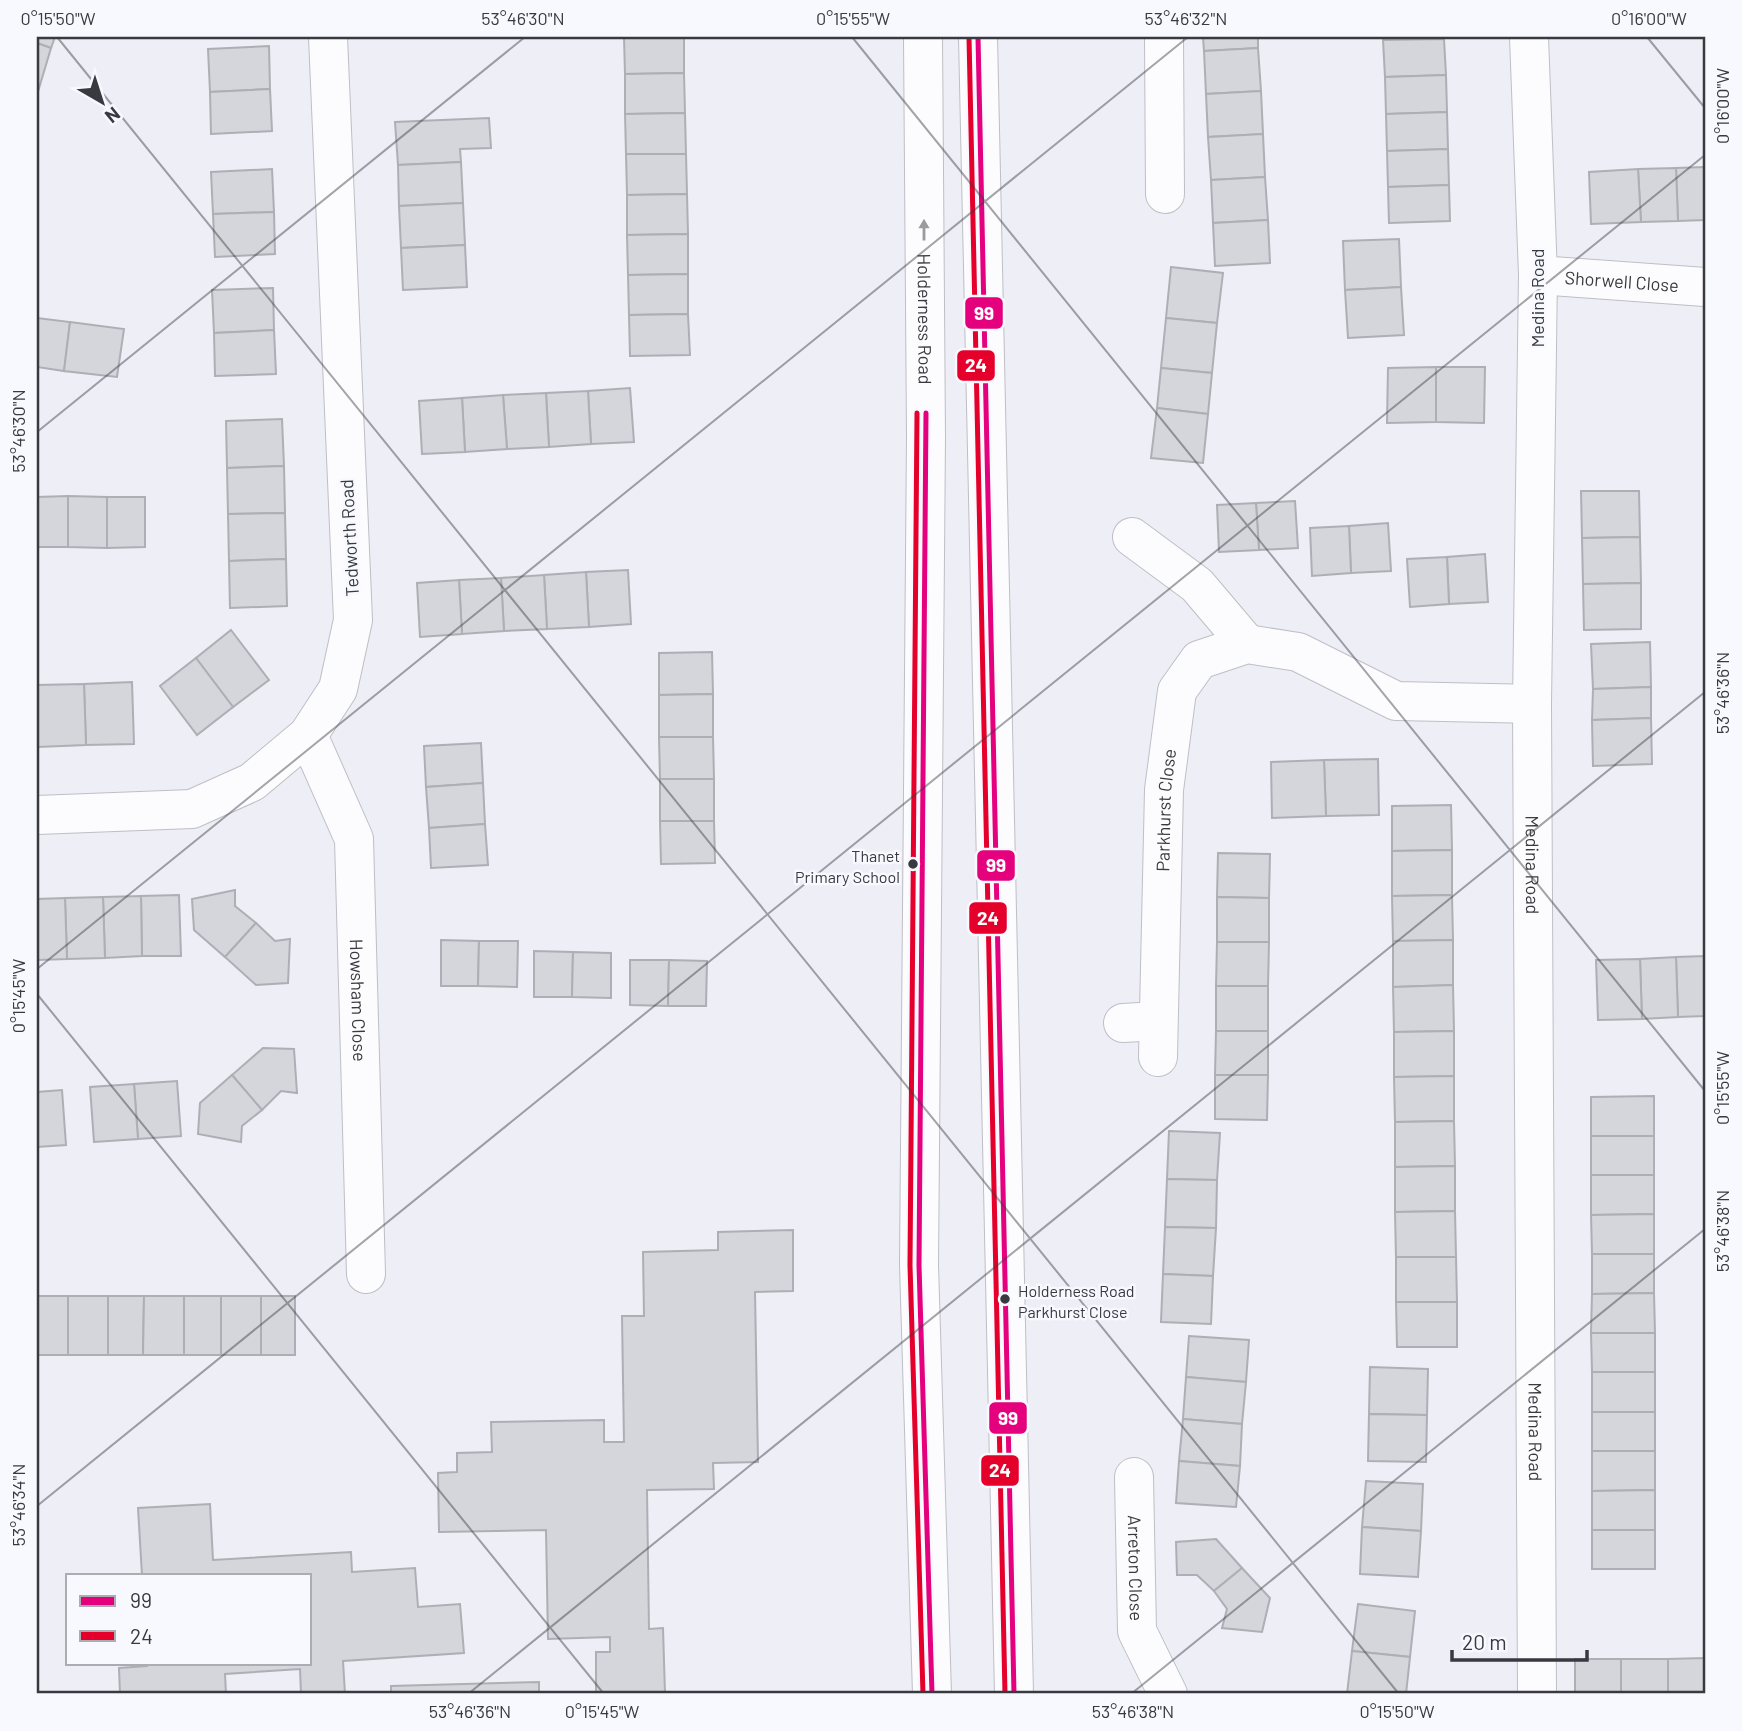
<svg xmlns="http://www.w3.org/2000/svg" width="1742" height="1731" font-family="Barlow,sans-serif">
  <rect width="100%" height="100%" fill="#edeef6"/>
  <g fill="#d5d6dc" stroke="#aeafb5" stroke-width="2">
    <polygon points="37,37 55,37 51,48 37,43"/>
    <polygon points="624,37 684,37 684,73 625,74"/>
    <polygon points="1203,37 1258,37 1258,48 1204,51"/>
    <polygon points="1383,37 1444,37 1444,39 1383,40"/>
    <polygon points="1444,39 1446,75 1385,77 1383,40"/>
    <polygon points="37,43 51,48 37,95"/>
    <polygon points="269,46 270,89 210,92 208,49"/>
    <polygon points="1258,48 1261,91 1206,94 1204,51"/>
    <polygon points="684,73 685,113 625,114 625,74"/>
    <polygon points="1446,75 1447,112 1386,114 1385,77"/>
    <polygon points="270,89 272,131 211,134 210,92"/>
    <polygon points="1261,91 1263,134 1208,137 1206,94"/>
    <polygon points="1447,112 1448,149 1387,151 1386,114"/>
    <polygon points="685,113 686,154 626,154 625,114"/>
    <polygon points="489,118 491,148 460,149 461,162 398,165 395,122"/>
    <polygon points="1263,134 1265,177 1211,180 1208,137"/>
    <polygon points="1448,149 1449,185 1388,187 1387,151"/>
    <polygon points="626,154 686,154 687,194 627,195"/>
    <polygon points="461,162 463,203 399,206 398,165"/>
    <polygon points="1705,167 1705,220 1678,221 1676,168"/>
    <polygon points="1676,168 1678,221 1641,222 1638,169"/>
    <polygon points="272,169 274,212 213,214 211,172"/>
    <polygon points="1638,169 1641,222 1591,224 1589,172"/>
    <polygon points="1265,177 1268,220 1213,223 1211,180"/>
    <polygon points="1449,185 1450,221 1389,223 1388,187"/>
    <polygon points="687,194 688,234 627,235 627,195"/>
    <polygon points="463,203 465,245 401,248 399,206"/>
    <polygon points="274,212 275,254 215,257 213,214"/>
    <polygon points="1268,220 1270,263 1215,266 1213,223"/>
    <polygon points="688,234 688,274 628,275 627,235"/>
    <polygon points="1399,239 1401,287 1345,290 1343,241"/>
    <polygon points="465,245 467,287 403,290 401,248"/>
    <polygon points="1171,267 1223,273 1217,323 1166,318"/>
    <polygon points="688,274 688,314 629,315 628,275"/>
    <polygon points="1401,287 1404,335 1348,338 1345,290"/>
    <polygon points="273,288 274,330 214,333 212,290"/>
    <polygon points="688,314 690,355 630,356 629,315"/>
    <polygon points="37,318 70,322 64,371 37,367"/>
    <polygon points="1166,318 1217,323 1212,373 1161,368"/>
    <polygon points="70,322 124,329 117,377 64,371"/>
    <polygon points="274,330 276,374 215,376 214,333"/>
    <polygon points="1436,367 1436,422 1387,423 1388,368"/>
    <polygon points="1436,367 1485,367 1484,423 1436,422"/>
    <polygon points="1161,368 1212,373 1208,414 1157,408"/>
    <polygon points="630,388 634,442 591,444 588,391"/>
    <polygon points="588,391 591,444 549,447 546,393"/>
    <polygon points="546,393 549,447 507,449 503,395"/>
    <polygon points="503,395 507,449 465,452 462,398"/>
    <polygon points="462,398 465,452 422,454 419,401"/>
    <polygon points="1157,408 1208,414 1203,463 1151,458"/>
    <polygon points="282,419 284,466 227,468 226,421"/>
    <polygon points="284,466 285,513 228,514 227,468"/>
    <polygon points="1581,491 1639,491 1640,537 1582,538"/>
    <polygon points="68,496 107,497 107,548 68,547"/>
    <polygon points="68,496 68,547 37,547 37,497"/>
    <polygon points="107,497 145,497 145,547 107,548"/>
    <polygon points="1295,501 1298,548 1259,550 1256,503"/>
    <polygon points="1256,503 1259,550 1219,552 1217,505"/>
    <polygon points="285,513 286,559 229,561 228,514"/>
    <polygon points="1388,523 1391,571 1351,573 1349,526"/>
    <polygon points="1349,526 1351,573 1312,576 1310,528"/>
    <polygon points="1640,537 1641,583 1583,584 1582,538"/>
    <polygon points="1485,554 1488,602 1449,604 1447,557"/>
    <polygon points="1447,557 1449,604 1410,607 1407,559"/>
    <polygon points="286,559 287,606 230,608 229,561"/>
    <polygon points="628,570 631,624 589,627 586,572"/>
    <polygon points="586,572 589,627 547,629 544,575"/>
    <polygon points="544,575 547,629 504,631 501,578"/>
    <polygon points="501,578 504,631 462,634 459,580"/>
    <polygon points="459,580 462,634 420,637 417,583"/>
    <polygon points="1641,583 1641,629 1584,630 1583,584"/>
    <polygon points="231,630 269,680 233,707 196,658"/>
    <polygon points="1650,642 1651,687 1593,689 1591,644"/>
    <polygon points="712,652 713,694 659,695 659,653"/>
    <polygon points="196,658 233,707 197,735 160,686"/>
    <polygon points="132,682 134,744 86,745 84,684"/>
    <polygon points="84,684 86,745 38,747 37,685"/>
    <polygon points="1651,687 1651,718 1592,720 1593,689"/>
    <polygon points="713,694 713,737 659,737 659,695"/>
    <polygon points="1651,718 1652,764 1593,766 1592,720"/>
    <polygon points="659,737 713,737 714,779 660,779"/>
    <polygon points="481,743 483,783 426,787 424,746"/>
    <polygon points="1378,759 1379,815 1326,816 1324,760"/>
    <polygon points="1324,760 1326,816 1272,818 1271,762"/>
    <rect x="660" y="779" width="54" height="42"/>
    <polygon points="483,783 485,824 429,828 426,787"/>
    <polygon points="1451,805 1452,850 1392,851 1392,806"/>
    <polygon points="660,821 714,821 715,863 661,864"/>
    <polygon points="485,824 488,865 431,868 429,828"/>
    <polygon points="1452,850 1452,895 1392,896 1392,851"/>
    <polygon points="1218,853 1270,854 1269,898 1217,897"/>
    <polygon points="235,890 235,906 256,923 225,957 194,930 192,899"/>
    <polygon points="179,895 181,956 142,956 141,896"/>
    <polygon points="1452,895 1453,940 1393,941 1392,896"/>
    <polygon points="141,896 142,956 105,958 103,897"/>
    <polygon points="103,897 105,958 67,959 65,898"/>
    <polygon points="1217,897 1269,898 1269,942 1217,942"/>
    <polygon points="65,898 67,959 37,960 37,899"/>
    <polygon points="256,923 275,941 290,939 288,983 256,985 225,957"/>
    <polygon points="441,940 479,941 478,986 441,986"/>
    <polygon points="1453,940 1453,985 1393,987 1393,941"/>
    <polygon points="479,941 518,941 517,987 478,986"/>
    <polygon points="1217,942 1269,942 1268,986 1216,986"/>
    <polygon points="534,951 573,952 572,997 534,997"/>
    <polygon points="573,952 611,953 611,998 572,997"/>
    <polygon points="1705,956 1705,1016 1678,1017 1676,957"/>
    <polygon points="1676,957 1678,1017 1642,1019 1640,959"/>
    <polygon points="1640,959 1642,1019 1598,1020 1596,960"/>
    <polygon points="630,960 669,960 668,1006 630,1005"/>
    <polygon points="669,960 707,961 706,1006 668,1006"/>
    <polygon points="1453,985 1454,1031 1394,1032 1393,987"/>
    <rect x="1216" y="986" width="52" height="45"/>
    <polygon points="1216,1031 1268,1031 1268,1075 1215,1075"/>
    <polygon points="1454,1031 1454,1076 1394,1077 1394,1032"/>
    <polygon points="263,1048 294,1049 297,1093 281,1091 262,1110 232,1075"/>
    <polygon points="232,1075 262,1110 242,1126 241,1142 198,1134 200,1103"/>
    <polygon points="1215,1075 1268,1075 1267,1120 1215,1119"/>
    <polygon points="1454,1076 1454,1121 1395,1122 1394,1077"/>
    <polygon points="177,1081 181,1136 138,1139 134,1084"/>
    <polygon points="134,1084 138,1139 94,1142 90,1087"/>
    <polygon points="62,1090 66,1145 37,1147 37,1092"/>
    <polygon points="1654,1096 1654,1136 1591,1136 1591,1097"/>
    <polygon points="1454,1121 1455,1166 1395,1167 1395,1122"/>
    <polygon points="1169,1131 1220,1133 1217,1180 1167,1179"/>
    <rect x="1591" y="1136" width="63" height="39"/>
    <polygon points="1455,1166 1455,1211 1395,1212 1395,1167"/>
    <polygon points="1591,1175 1654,1175 1654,1214 1591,1215"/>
    <polygon points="1167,1179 1217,1180 1216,1228 1165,1227"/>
    <polygon points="1455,1211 1456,1257 1396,1257 1395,1212"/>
    <polygon points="1654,1214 1654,1254 1592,1254 1591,1215"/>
    <polygon points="1165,1227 1216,1228 1213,1276 1163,1274"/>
    <polygon points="793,1230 793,1291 755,1292 758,1462 713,1463 714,1489 647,1490 649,1629 663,1628 665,1694 596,1694 596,1652 610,1652 610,1637 548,1639 546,1530 439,1532 438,1473 457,1472 457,1453 492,1452 491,1422 604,1420 604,1442 624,1442 622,1316 644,1316 643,1252 718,1250 718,1232"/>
    <polygon points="1592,1254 1654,1254 1654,1293 1592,1294"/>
    <polygon points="1396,1257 1456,1257 1457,1302 1396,1302"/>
    <polygon points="1163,1274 1213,1276 1211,1324 1161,1322"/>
    <polygon points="1654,1293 1655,1333 1591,1333 1592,1294"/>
    <rect x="37" y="1296" width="31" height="59"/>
    <rect x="68" y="1296" width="40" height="59"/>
    <polygon points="108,1296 144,1296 143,1355 108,1355"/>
    <polygon points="144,1296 184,1296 184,1355 143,1355"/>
    <rect x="184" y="1296" width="37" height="59"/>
    <rect x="221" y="1296" width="40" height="59"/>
    <rect x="261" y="1296" width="34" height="59"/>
    <polygon points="1396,1302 1457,1302 1457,1347 1397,1347"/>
    <polygon points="1591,1333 1655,1333 1655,1372 1592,1372"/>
    <polygon points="1189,1336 1249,1340 1246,1382 1186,1377"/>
    <polygon points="1370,1367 1428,1369 1427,1415 1369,1414"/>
    <rect x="1592" y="1372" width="63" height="40"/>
    <polygon points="1186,1377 1246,1382 1242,1424 1183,1419"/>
    <rect x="1592" y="1412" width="63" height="39"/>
    <polygon points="1369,1414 1427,1415 1426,1462 1368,1461"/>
    <polygon points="1183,1419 1242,1424 1240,1466 1179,1461"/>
    <polygon points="1592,1451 1655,1451 1655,1490 1592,1491"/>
    <polygon points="1179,1461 1240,1466 1236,1507 1176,1503"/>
    <polygon points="1366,1481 1423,1484 1421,1531 1362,1527"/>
    <polygon points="1655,1490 1655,1530 1592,1530 1592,1491"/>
    <polygon points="210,1504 213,1560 351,1552 352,1572 415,1568 418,1607 460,1604 464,1653 343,1661 345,1694 301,1694 300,1669 225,1674 226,1694 120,1694 119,1668 147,1666 147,1663 310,1663 310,1575 142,1575 138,1508"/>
    <polygon points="1362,1527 1421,1531 1418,1577 1360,1574"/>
    <rect x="1592" y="1530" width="63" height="39"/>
    <polygon points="1216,1539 1242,1568 1214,1591 1197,1575 1177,1575 1176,1542"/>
    <polygon points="1242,1568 1270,1598 1262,1632 1222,1628 1227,1609 1214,1591"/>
    <polygon points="1358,1604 1415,1611 1410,1657 1352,1651"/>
    <polygon points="1352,1651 1410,1657 1406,1694 1347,1694"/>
    <polygon points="1705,1658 1705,1694 1668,1694 1668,1659"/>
    <rect x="1575" y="1659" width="46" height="35"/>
    <rect x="1621" y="1659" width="47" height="35"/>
    <polygon points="539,1682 539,1694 391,1694 391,1686"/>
  </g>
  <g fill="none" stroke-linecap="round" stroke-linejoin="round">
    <g stroke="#bebfc6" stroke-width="40">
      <g id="minor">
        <polyline points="1164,37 1165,194"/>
        <path id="s1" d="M1529 37 1538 275 1532 704 1537 1694"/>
        <path id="s2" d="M1538 275 1705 287"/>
        <polyline points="1132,537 1197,585 1247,644"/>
        <path id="s3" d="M308 735 354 839 366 1274"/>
        <polyline points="37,815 192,809 252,782 308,735 338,689 353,620 328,37"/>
        <polyline points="1123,1023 1158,1021"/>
        <path id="s4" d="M1158 1057 1164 790 1177 691 1199 660 1247 644 1298 652 1396 701 1532 704"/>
        <path id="s5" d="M1134 1477 1137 1631 1168 1694"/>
      </g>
    </g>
    <g stroke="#bebfc6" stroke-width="40">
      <g id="highway">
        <path id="s6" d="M923 37 926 437 919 1265 932 1694"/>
        <polyline points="978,37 1014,1694"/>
      </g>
    </g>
    <use href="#minor" stroke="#fcfcfe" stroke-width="38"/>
    <use href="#highway" stroke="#fcfcfe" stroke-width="38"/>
    <g stroke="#f8f8ff" stroke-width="10">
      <g id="bus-1">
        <polyline points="978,37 1014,1694"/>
        <polyline points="926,413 919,1265 932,1694"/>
      </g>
    </g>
    <g stroke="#f8f8ff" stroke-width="10">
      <g id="bus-2">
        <polyline points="969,37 1005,1694"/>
        <polyline points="917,413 910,1265 923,1694"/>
      </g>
    </g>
    <use href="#bus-1" stroke="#e5007d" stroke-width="5"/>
    <use href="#bus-2" stroke="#e4002b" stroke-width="5"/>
  </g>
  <defs><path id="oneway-solid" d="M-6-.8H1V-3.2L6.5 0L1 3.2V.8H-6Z" transform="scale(1.75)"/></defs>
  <use fill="#9a9b9f" href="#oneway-solid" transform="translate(924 230) rotate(-90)"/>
  <path fill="none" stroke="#393a40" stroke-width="2" stroke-opacity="0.45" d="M57 37 1399 1694M852 37 1705 1091M1647 37 1705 108M37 432 525 37M37 969 1188 37M37 994 604 1694M37 1506 1705 155M468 1694 1705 692M1131 1694 1705 1229"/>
  <g fill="#393a40" stroke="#f8f8ff" stroke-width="2.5">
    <circle cx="913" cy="864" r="6"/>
    <circle cx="1005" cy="1299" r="6"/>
  </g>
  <g text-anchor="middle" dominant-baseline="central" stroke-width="5" stroke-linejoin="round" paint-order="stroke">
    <g font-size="16" fill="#393a40" stroke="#f8f8ff" text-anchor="end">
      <text x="900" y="855">Thanet<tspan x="900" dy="21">Primary School</tspan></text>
      <text x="1018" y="1290" text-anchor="start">Holderness Road<tspan x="1018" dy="21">Parkhurst Close</tspan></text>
    </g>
    <g font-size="18" fill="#393a40" stroke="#f8f8ff">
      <text stroke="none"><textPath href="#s2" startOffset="84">Shorwell Close</textPath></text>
      <text transform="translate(1537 298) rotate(-90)">Medina Road</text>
      <text stroke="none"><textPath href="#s6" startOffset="282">Holderness Road</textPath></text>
      <text transform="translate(349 538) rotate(-93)">Tedworth Road</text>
      <text stroke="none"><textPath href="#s4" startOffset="247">Parkhurst Close</textPath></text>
      <text stroke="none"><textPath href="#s1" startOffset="828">Medina Road</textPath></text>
      <text stroke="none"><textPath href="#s3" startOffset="275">Howsham Close</textPath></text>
      <text stroke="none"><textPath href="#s1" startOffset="1395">Medina Road</textPath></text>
      <text stroke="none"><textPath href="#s5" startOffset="91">Arreton Close</textPath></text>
    </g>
  </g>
  <g stroke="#f8f8ff" stroke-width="2.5">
    <rect x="964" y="296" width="40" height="34" rx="7" fill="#e5007d"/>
    <rect x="956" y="349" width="40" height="33" rx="7" fill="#e4002b"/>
    <rect x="976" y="849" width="40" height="33" rx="7" fill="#e5007d"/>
    <rect x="968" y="901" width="40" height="34" rx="7" fill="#e4002b"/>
    <rect x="988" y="1401" width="40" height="34" rx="7" fill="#e5007d"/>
    <rect x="980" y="1454" width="40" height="33" rx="7" fill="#e4002b"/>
  </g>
  <g font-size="19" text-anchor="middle" font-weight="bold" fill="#fff">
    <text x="984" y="320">99</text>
    <text x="976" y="372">24</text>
    <text x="996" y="872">99</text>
    <text x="988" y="925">24</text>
    <text x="1008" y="1425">99</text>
    <text x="1000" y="1477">24</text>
  </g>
  <rect width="1742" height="1731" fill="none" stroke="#f8f8ff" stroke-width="77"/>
  <rect x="66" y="1574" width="245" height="91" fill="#f8f8ff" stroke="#acacb3" stroke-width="2"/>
  <rect x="80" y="1596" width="35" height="10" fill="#e5007d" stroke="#acacb3" stroke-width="2"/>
  <text x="130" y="1608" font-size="21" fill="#393a40">99</text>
  <rect x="80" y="1631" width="35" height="10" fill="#e4002b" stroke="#acacb3" stroke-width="2"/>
  <text x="130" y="1644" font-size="21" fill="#393a40">24</text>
  <g transform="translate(102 102) rotate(141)" stroke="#f8f8ff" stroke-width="5" paint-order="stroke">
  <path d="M0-5L12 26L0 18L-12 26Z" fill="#393a40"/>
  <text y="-10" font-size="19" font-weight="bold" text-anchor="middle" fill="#393a40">N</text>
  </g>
  <path d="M1452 1650v10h135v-10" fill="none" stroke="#393a40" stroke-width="3.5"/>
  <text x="1462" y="1650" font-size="21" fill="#393a40" stroke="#f8f8ff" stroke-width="5" paint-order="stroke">20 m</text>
  <rect x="38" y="38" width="1666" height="1654" fill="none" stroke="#393a40" stroke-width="2.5"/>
  <g font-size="18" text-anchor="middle" fill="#393a40">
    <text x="58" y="25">0°15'50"W</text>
    <text x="523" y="25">53°46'30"N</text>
    <text x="853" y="25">0°15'55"W</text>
    <text x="1186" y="25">53°46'32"N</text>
    <text x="1649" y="25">0°16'00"W</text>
    <text transform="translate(1723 106) rotate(-90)" y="6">0°16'00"W</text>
    <text transform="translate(19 431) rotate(-90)" y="6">53°46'30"N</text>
    <text transform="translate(1723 693) rotate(-90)" y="6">53°46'36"N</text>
    <text transform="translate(19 996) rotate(-90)" y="6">0°15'45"W</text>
    <text transform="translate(1723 1088) rotate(-90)" y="6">0°15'55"W</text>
    <text transform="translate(1723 1231) rotate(-90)" y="6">53°46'38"N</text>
    <text transform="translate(19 1505) rotate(-90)" y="6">53°46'34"N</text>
    <text x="470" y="1718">53°46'36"N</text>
    <text x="602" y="1718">0°15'45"W</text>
    <text x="1133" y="1718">53°46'38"N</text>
    <text x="1397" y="1718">0°15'50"W</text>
  </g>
</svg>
